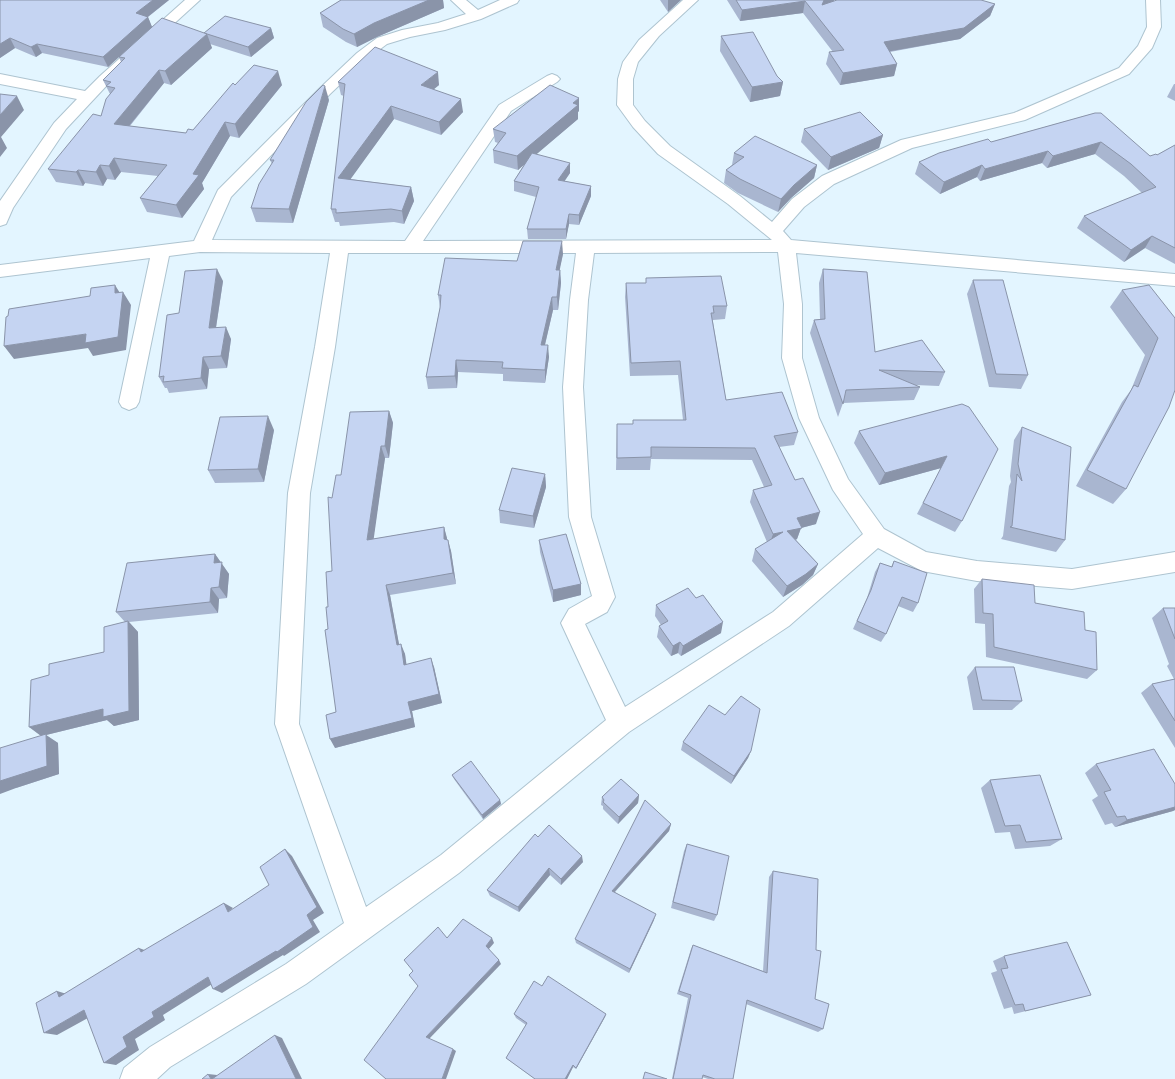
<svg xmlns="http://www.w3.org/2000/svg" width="1175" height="1079" font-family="Spectral,serif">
  <rect width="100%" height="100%" fill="#e3f5ff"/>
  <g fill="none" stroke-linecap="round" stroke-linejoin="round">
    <g stroke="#aec4d0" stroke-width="2">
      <g id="street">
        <polygon points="185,0 200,0 110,82 66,129 13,208 6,224 0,226 0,201 54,123 77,99 0,84 0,74 85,91 100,76"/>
        <path d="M451 0H466L478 10 500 0H519L517 3 481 19 445 30 410 37 387 44 367 59 330 94 231 197 212 240 405 241 499 105 547 76 552 74 557 76 560 79 557 82 511 111 423 241 772 240 728 204 658 154 633 127 617 105 618 79 623 62 639 40 683 0H698L659 36 638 62 633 79V105L645 121 670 146 740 196 772 222 792 199 822 176 901 140 1014 113 1119 68 1138 46 1147 27 1146 0H1160L1161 27 1152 48 1129 74 1025 120 912 148 834 184 804 207 783 231 791 240 1175 274V286L796 253 802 304V358L819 418 848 479 884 529 926 552 977 561 1072 569 1175 552V572L1072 589 977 581 922 571 878 548 789 626 629 732 459 873 306 984 170 1067 157 1079H120L124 1068 150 1047 286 964 344 923 275 724 288 493 315 347 330 253 200 252 169 256 139 402 136 407 129 410 122 407 119 402 150 258 0 277V265L194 241 218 190 320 88 357 53 377 38 402 30 438 23 466 14ZM778 252 784 304 782 358 799 418 833 490 863 534 773 612 625 707 585 624 607 612 615 597 591 517 583 387 588 300 594 253ZM348 253H576L570 300 563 387 569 517 592 596 569 609 561 623 606 720 441 855 366 907 299 724 310 493 335 347Z"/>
      </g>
    </g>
    <use href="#street" fill="#fff" fill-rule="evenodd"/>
  </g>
  <g fill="#a9b6d0">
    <polygon points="0,0 169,0 148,17 152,27 204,33 271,28 274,38 251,57 210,44 212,48 171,85 164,83 130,126 186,133 193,130 235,85 282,85 239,138 230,136 202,183 204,189 182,218 147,212 140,198 158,176 121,172 115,180 107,179 103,186 85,183 83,186 56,182 48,169 101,116 110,94 103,80 121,62 119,57 108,67 42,53 36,57 15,48 0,58"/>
    <polygon points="341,0 443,0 444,8 377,37 357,47 346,42 323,27 320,13"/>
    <polygon points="660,0 681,0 668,12"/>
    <polygon points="727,0 834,0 834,1 995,4 990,16 960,39 890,52 897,64 894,76 840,85 826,64 829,52 833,52 803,13 740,21"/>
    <polygon points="721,36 777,76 783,82 780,96 750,102 720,51"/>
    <polygon points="338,82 439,85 434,89 463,112 441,135 394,119 350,179 411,187 414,201 404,224 394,222 340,226 339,222 335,222 331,209 344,96 341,95"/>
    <polygon points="1174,84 1175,84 1175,101 1167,97"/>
    <polygon points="329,100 293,223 256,222 251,208 272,164 270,160"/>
    <polygon points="579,111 578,112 578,119 536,154 570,173 564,181 591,186 591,196 579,225 569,224 566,239 528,239 527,229 536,197 514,191 514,181 525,163 518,170 494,163 493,150 498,143 495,142 493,129"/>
    <polygon points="1095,113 1150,156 1157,155 1175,145 1175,264 1145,248 1124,262 1077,228 1084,216 1142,193 1124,176 1095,154 1047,168 1042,163 980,181 977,177 940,194 915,174 919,162"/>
    <polygon points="804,129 883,135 879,148 828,170 801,142"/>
    <polygon points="734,153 817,165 814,178 791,198 778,212 738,193 724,183 726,170 732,165"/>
    <polygon points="563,254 559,270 560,270 561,283 558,310 553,310 545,345 549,357 545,383 503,381 503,374 458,372 457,388 428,389 426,377 440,307 438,295 517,261"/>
    <polygon points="823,269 875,352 945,372 939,386 915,385 920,387 914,400 843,403 838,417 810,333 814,320 820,319 819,283"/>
    <polygon points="646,278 727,306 725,319 713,320 713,322 726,400 798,432 794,445 779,447 816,524 801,528 797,539 796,540 818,564 813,575 802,585 783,597 752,561 755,549 767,542 750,502 753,490 764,487 752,460 651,459 650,470 616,470 617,424 633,424 633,420 683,420 678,375 630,376 625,297 626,283 646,283"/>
    <polygon points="973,280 1028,375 1021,389 989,387 967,294"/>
    <polygon points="223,281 216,328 231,339 227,368 209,369 207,389 169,393 167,388 165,388 159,377 179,313"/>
    <polygon points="1122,290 1175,318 1126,489 1113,504 1076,486 1122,402 1131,390 1145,355 1110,307"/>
    <polygon points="389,411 393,423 389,458 385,458 373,539 444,527 447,540 451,551 456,584 390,595 399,645 405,654 406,665 434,667 442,703 412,711 415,727 335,748 336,712 328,629 328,607 332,571 341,475"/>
    <polygon points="1022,427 1065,540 1056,552 1001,539 1003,536 1009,486 1011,482 1010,476 1014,440"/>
    <polygon points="274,430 264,482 215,483 208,470"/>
    <polygon points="859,431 998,449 962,521 955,532 917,514 941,468 879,485 854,443"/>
    <polygon points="545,474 546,487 534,528 500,523 499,510"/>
    <polygon points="539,540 581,584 581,595 553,602 540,552"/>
    <polygon points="215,554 229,574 227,598 219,599 218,613 129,622 138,632 139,720 114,726 107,720 46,735 58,743 59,774 16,788 41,736 49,675 104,652 125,622 116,612"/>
    <polygon points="894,561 918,603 913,612 898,606 886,634 881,642 853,629 867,598 875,572 880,563 891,567"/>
    <polygon points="982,579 1035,603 1085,630 1097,670 1087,679 986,657 985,624 975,623 974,589"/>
    <polygon points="656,605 721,633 681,656 678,653 671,656 657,637 659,626 661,625 655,616"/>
    <polygon points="1163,608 1175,608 1175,748 1141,693 1152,684 1174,679 1167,666 1169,664 1152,618"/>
    <polygon points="975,667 1022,701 1012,710 973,710 967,677"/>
    <polygon points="683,742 751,751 748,758 731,784 681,750"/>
    <polygon points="1096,764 1175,784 1175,810 1173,811 1115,827 1112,823 1105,825 1092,800 1098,796 1085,773"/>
    <polygon points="452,775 500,800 501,804 483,819 454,779"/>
    <polygon points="990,780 1062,839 1050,846 1015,849 1010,832 995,833 981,788"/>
    <polygon points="639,795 638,803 618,824 603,809 603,806 601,805 602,797"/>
    <polygon points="671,824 669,831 615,892 654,920 629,973 576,943 575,939"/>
    <polygon points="538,837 583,862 561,885 550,875 519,912 490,896 487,890"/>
    <polygon points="687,844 717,915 714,921 671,908 684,851"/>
    <polygon points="773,871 816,950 815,999 823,1029 818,1032 746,1004 733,1079 708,1079 702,1077 702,1079 672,1079 688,998 677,994 691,949 693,945 763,971 769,877"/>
    <polygon points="1004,956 1091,995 1014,1014 1012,1007 1004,1009 991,973 997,971 993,961"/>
    <polygon points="542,986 606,1014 605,1017 576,1069 573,1067 567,1079 535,1079 506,1058 526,1025 516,1018 514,1014"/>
  </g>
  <g fill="#8a94a9">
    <polygon points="153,0 169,0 140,23 136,13"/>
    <polygon points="429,0 443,0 444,8 377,37 357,47 354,34 374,23"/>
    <polygon points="668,0 681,0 668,12"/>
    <polygon points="824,0 834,0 832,9 822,5"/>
    <polygon points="805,1 803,13 740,21 742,10"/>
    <polygon points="995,4 990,16 960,39 880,53 884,42"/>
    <polygon points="148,17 152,27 108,67 103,57"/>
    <polygon points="271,28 274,38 251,57 248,47"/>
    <polygon points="207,34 212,48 171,85 165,71"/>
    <polygon points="10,38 15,48 0,58 0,44"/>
    <polygon points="37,44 42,53 36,57 31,47"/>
    <polygon points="897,64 894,76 840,85 843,73"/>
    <polygon points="159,70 164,83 120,137 114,124"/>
    <polygon points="278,71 282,85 239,138 235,124"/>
    <polygon points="438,72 439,85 423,98 421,85"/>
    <polygon points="783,82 780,96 750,102 752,87"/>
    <polygon points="325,86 329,100 293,223 289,209"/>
    <polygon points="17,96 24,110 1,137 7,148 0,157 0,115"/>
    <polygon points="579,98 579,111 578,112 578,119 518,170 517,156 573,103"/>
    <polygon points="461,99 463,112 441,135 439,122"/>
    <polygon points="391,106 394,119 342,191 338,178"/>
    <polygon points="225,122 230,136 202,183 204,189 182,218 176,205 193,174"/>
    <polygon points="883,135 879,148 828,170 831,157"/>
    <polygon points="1101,142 1095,154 1047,168 1053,156"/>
    <polygon points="1048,151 1042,163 980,181 985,169"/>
    <polygon points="114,158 121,172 115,180 109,166"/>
    <polygon points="570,163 570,173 558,191 558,180"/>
    <polygon points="100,165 107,179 103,186 96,172"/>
    <polygon points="817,165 814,178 791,198 778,212 781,199 794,185"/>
    <polygon points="982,165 977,177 940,194 944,182"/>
    <polygon points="78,170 85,183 83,186 76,172"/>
    <polygon points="591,186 591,196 579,225 579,215"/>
    <polygon points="411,187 414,201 404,224 402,211"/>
    <polygon points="569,214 569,224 566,239 566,229"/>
    <polygon points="1152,236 1145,248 1124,262 1131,250"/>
    <polygon points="562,241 563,254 557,283 556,270"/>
    <polygon points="217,269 223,281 214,340 209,328"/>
    <polygon points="560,270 561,283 558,310 557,297"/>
    <polygon points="115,285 123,298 123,292 131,305 126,350 93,356 88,348 14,359 4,346 86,334 115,293"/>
    <polygon points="552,297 553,310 542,357 541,345"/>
    <polygon points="226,327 231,339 227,368 221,356"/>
    <polygon points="548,345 549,357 545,383 545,370"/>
    <polygon points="203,357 209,369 207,389 201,378"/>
    <polygon points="456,360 458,372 457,388 455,376"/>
    <polygon points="389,411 393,423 389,458 385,446"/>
    <polygon points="268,416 274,430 264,482 258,469"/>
    <polygon points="381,446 385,458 372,551 367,540"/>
    <polygon points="947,456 941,468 879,485 885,473"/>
    <polygon points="545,474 546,487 534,528 533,516"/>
    <polygon points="820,512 816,524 801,528 797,539 783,543 787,531 797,518"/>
    <polygon points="444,527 447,538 446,550 444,539"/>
    <polygon points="783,532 769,546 773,534"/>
    <polygon points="448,540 451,551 456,584 453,573"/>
    <polygon points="215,554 229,574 227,598 219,587 214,563"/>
    <polygon points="818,564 813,575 802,585 783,597 787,586"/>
    <polygon points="581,584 581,595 553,602 553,590"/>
    <polygon points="386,585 390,595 401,655 397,645"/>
    <polygon points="211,588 219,599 218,613 210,602"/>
    <polygon points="128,621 138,632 139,720 114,726 107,720 46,735 58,743 59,774 16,788 0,794 0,781 41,736 29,727 103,709"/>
    <polygon points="723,622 721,633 681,656 683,646"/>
    <polygon points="680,642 678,653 671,656 673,646"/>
    <polygon points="401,644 405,654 408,675 404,665"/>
    <polygon points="431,658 434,667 442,703 412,711 415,727 335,748 330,739 408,702"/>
    <polygon points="751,751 748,758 731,784 734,776"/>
    <polygon points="639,795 638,803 618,824 619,817"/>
    <polygon points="500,800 501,804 483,819 482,815"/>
    <polygon points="1175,807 1175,810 1173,811 1115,827 1127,820"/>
    <polygon points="671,824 669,831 611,896 612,891"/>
    <polygon points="285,849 292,856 324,913 313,920 320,932 284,956 283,955 222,993 213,989 307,915"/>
    <polygon points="582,856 583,862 561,885 561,879"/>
    <polygon points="549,868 550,875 519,912 518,907"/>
    <polygon points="224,903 233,908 228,912"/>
    <polygon points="656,914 654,920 629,973 630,969"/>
    <polygon points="492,938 494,943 488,950 486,946"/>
    <polygon points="139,948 150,952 141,952"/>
    <polygon points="499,960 501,964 429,1039 426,1037"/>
    <polygon points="208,977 217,981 163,1015 165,1020 135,1039 139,1050 116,1065 104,1063 123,1037 152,1012"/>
    <polygon points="57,991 70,995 59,997"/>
    <polygon points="84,1010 97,1013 57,1035 44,1033"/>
    <polygon points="606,1014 605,1017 576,1069 576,1068"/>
    <polygon points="275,1035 282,1038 302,1079 296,1079"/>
    <polygon points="453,1049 456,1051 446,1079 442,1079"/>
    <polygon points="573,1065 573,1067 567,1079 565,1079"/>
    <polygon points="208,1074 217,1075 219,1079 211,1079"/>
  </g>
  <g fill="#c5d4f2" stroke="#8a94a9">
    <polygon points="0,0 153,0 136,13 148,17 103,57 37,44 31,47 10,38 0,44"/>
    <polygon points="341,0 429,0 374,23 354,34 343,29 320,13"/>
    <polygon points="736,0 824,0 822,5 837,0 981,0 995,4 964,28 884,42 897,64 843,73 829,52 844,50 805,1 742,10"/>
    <polygon points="225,16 271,28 248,47 204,33"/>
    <polygon points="162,18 207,34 165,71 159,70 114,124 186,133 188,129 193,130 233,83 235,85 254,65 278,71 235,124 225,122 193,174 199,175 176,205 140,198 167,165 114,158 109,166 100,165 96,172 78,170 76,172 48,169 93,114 101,116 106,99 115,88 106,86 111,82 103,80 125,58 119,57"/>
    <polygon points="753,32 777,76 783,82 752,87 721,36"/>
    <polygon points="375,47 438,72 421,85 461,99 439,122 391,106 338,178 411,187 402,211 391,209 336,213 336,209 331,209 345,84 338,82"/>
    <polygon points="323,85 325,86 289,209 251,208 259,184 274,160 270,160 306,102"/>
    <polygon points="550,85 579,98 573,103 578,105 517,156 493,150 506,133 493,129"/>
    <polygon points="0,94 17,96 0,115"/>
    <polygon points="860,112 883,135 831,157 804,129"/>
    <polygon points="1095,113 1101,113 1150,156 1156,154 1157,155 1175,145 1175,248 1152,236 1131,250 1084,216 1156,187 1131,164 1101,142 1053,156 1048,151 985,169 982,165 944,182 919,162 939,153 988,139 991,142"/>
    <polygon points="755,136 817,165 794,185 781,199 740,179 726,170 744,157 734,153"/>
    <polygon points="532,153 570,163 558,180 591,186 579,215 569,214 566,229 527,229 539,187 514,181"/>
    <polygon points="523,241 562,241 556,270 560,270 557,297 552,297 541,345 548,345 545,370 502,368 503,362 456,360 455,376 426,377 440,308 441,295 438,295 445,258 517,261"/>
    <polygon points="217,269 209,328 226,327 221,356 203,357 201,378 163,382 164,376 159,377 167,315 179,313 185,271"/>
    <polygon points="823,269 867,272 875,352 922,340 945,372 879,370 920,387 846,390 843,404 814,320 825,319"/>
    <polygon points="721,276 727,306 713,306 714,313 711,313 726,400 782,392 798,432 774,436 795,480 803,478 820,512 797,518 802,528 787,531 818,564 806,574 787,586 755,549 783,532 773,534 753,490 772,485 755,448 651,447 651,457 617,458 617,424 633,424 633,420 686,420 680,361 631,363 626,283 646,283 646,278"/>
    <polygon points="973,280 1003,280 1028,375 996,374"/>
    <polygon points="115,285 115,293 123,292 118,337 85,343 86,334 4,346 6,317 8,316 9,309 90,296 91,288"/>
    <polygon points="1149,285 1175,318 1175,390 1169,407 1126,489 1087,470 1134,385 1138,387 1158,338 1122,290"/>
    <polygon points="962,404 969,407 998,449 962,521 923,503 947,456 885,473 859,431"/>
    <polygon points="389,411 385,446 381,446 367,540 444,527 444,539 448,540 453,573 386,585 397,645 401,644 404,665 431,658 439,694 408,702 412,718 330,739 326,715 336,712 325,630 328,629 326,607 328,607 326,572 332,571 328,497 332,498 336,475 341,475 350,412"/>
    <polygon points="268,416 258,469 208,470 220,417"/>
    <polygon points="1022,427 1071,447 1065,540 1010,527 1012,526 1017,474 1022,481 1018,464"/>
    <polygon points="512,468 545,474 533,516 499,510"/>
    <polygon points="566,534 581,584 553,590 539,540"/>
    <polygon points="215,554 214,563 222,562 219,587 211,588 210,602 116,612 127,563"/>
    <polygon points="894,561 927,573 918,603 902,597 886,634 857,621 871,590 880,563 892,567"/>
    <polygon points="982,579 1034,585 1035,603 1084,612 1085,630 1096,632 1097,670 994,647 993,614 983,613"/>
    <polygon points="688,588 696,598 703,595 723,622 683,646 680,642 673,646 659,626 668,621 656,605"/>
    <polygon points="1163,608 1175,608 1175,639"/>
    <polygon points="128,621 129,711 103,717 103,709 29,727 31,680 49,675 49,664 104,652 104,627"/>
    <polygon points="975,667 1014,667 1022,701 982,700"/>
    <polygon points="1175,679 1175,721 1152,684"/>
    <polygon points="741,696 760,709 751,751 734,776 683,742 709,705 725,715"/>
    <polygon points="46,734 47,766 0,781 0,748"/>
    <polygon points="1154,749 1175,784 1175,807 1127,820 1125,816 1117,817 1104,792 1111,790 1096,764"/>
    <polygon points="471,761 500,800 482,815 452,775"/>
    <polygon points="1040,775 1062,839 1026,842 1020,825 1005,826 990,780"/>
    <polygon points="621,779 639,795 619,817 603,802 604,800 602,797"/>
    <polygon points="645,800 671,824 612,891 656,914 630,969 575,939"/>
    <polygon points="549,825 582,856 561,879 549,868 518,907 487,890 535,834 538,837"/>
    <polygon points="687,844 729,856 717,915 673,902"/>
    <polygon points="285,849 317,907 307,915 313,927 277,952 276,951 213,989 208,977 152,1012 154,1017 123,1037 127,1047 104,1063 84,1010 44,1033 36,1003 57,991 59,997 139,948 141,952 224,903 228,912 269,885 260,867"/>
    <polygon points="773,871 818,879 816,950 821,951 815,999 829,1004 823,1029 747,1000 733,1079 715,1079 703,1075 702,1079 673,1079 691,995 679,991 693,945 767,973"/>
    <polygon points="463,919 492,938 486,946 499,960 426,1037 453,1049 442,1079 386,1079 364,1060 418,986 409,975 413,971 404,960 438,927 447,938"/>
    <polygon points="1067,942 1091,995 1025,1011 1023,1004 1015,1005 1001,969 1008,968 1004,956"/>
    <polygon points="548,976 606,1014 576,1068 573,1065 565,1079 535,1079 506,1058 527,1023 514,1014 534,981 542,986"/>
    <polygon points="275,1035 296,1079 212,1079"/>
    <polygon points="645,1072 667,1079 643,1079"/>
    <polygon points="208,1074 211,1079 202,1079"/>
  </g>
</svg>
